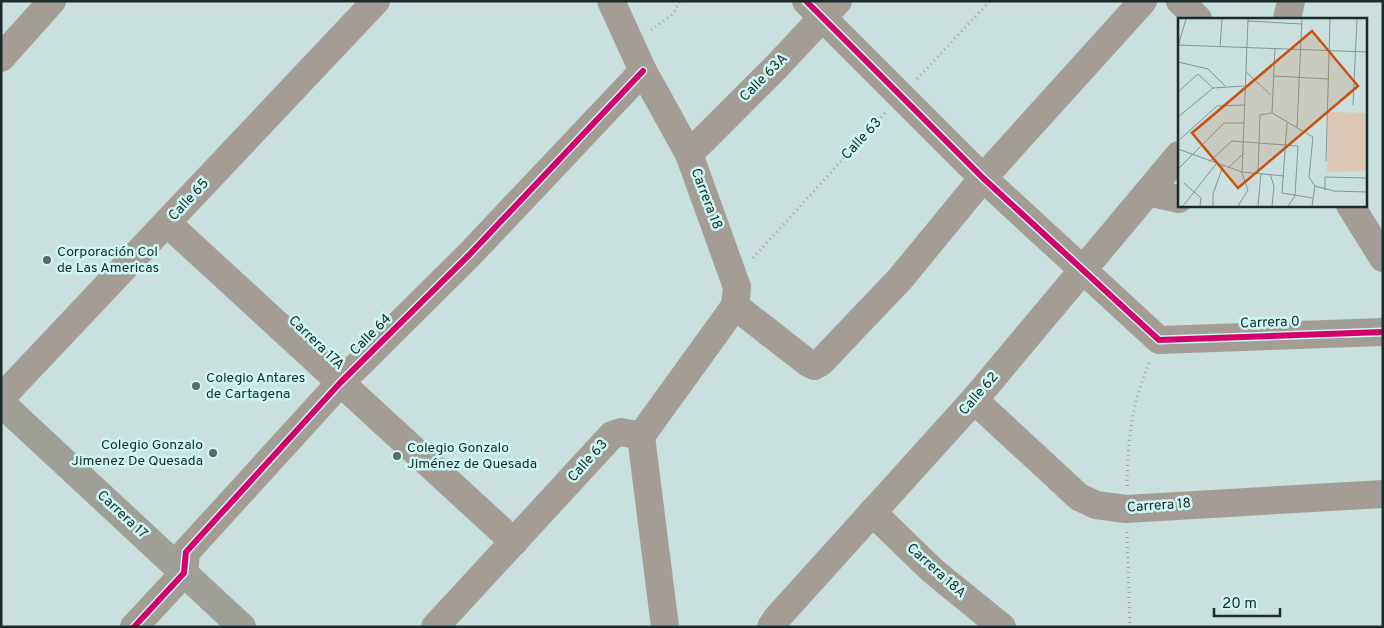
<svg xmlns="http://www.w3.org/2000/svg" width="1384" height="628" font-family="Overpass,sans-serif">
  <rect width="100%" height="100%" fill="#c9e0de"/>
  <g fill="none" stroke-linecap="round" stroke-linejoin="round">
    <g stroke="#a0a49f" stroke-width="3" stroke-dasharray="1 4" stroke-linecap="butt">
      <polyline points="651,30 673,14 680,1"/>
      <polyline points="917,79 990,1"/>
      <polyline points="753,258 885,113"/>
      <path d="M1127 486C1128 439 1131 405 1150 361"/>
      <polyline points="1127,532 1130,627"/>
    </g>
    <g stroke="#a49d96" stroke-width="28">
      <polyline points="611,1 643,71 689,154 737,287 735,306 641,436"/>
      <polyline points="806,1 983,178 1159,340 1383,332"/>
      <polyline points="1180,1 1198,19"/>
      <polyline points="1287,19 1291,1"/>
      <polyline points="1,58 52,1"/>
      <polyline points="689,154 778,65 838,1"/>
      <polyline points="1148,192 1179,199"/>
      <polyline points="1350,205 1383,258"/>
      <polyline points="167,223 514,542"/>
      <polyline points="735,306 808,363 814,366 820,363 900,279 983,178 1143,1"/>
      <polyline points="1,398 376,1"/>
      <polyline points="974,400 1079,497 1096,505 1126,509 1383,494"/>
      <polyline points="641,436 665,627"/>
      <polyline points="872,512 933,571 1002,627"/>
      <polyline points="134,627 184,573 186,552 340,383 470,254 643,71"/>
      <polyline points="435,627 612,435 621,432 641,436"/>
      <polyline points="771,627 777,618 974,400 1179,155"/>
    </g>
    <polyline stroke="#9f9f97" stroke-width="28" points="1,403 242,627"/>
    <g stroke="#ccf7f3" stroke-width="9">
      <g id="cycleway">
        <polyline points="806,1 983,178 1159,340 1383,332"/>
        <polyline points="134,627 184,573 186,552 340,383 470,254 643,71"/>
      </g>
    </g>
    <use href="#cycleway" stroke="#d6006c" stroke-width="6"/>
  </g>
  <g fill="#586a69" stroke="#ccf7f3" stroke-width="2">
    <circle cx="47" cy="260" r="5"/>
    <circle cx="196" cy="386" r="5"/>
    <circle cx="213" cy="453" r="5"/>
    <circle cx="397" cy="456" r="5"/>
  </g>
  <g text-anchor="middle" dominant-baseline="central" stroke-width="5" stroke-linejoin="round" paint-order="stroke">
    <g font-size="14" fill="#1b2b2a" stroke="#ccf7f3">
      <text transform="translate(764 78) rotate(-45)">Calle 63A</text>
      <text transform="translate(862 139) rotate(-47)">Calle 63</text>
      <text transform="translate(706 199) rotate(69)">Carrera 18</text>
      <text transform="translate(189 200) rotate(-47)">Calle 65</text>
      <text transform="translate(1270 323) rotate(-2)">Carrera 0</text>
      <text transform="translate(371 335) rotate(-45)">Calle 64</text>
      <text transform="translate(316 343) rotate(44)">Carrera 17A</text>
      <text transform="translate(979 394) rotate(-49)">Calle 62</text>
      <text transform="translate(588 461) rotate(-48)">Calle 63</text>
      <text transform="translate(1159 506) rotate(-4)">Carrera 18</text>
      <text transform="translate(122 515) rotate(43)">Carrera 17</text>
      <text transform="translate(936 571) rotate(42)">Carrera 18A</text>
    </g>
    <g font-size="14" fill="#1b2b2a" stroke="#ccf7f3" text-anchor="start">
      <text x="57" y="252">Corporación Col<tspan x="57" dy="16">de Las Americas</tspan></text>
      <text x="206" y="378">Colegio Antares<tspan x="206" dy="16">de Cartagena</tspan></text>
      <text x="203" y="445" text-anchor="end">Colegio Gonzalo<tspan x="203" dy="16">Jimenez De Quesada</tspan></text>
      <text x="407" y="448">Colegio Gonzalo<tspan x="407" dy="16">Jiménez de Quesada</tspan></text>
    </g>
  </g>
  <g transform="translate(1178 18)">
    <rect width="189" height="189" fill="#c9e0de"/>
    <path d="M150 94 189 95V153L149 154Z" fill="#dcc8b4"/>
    <path fill="none" stroke="#839896" stroke-width="1" d="M70 3 124 6M0 27 189 34M0 28 8 1M42 29 44 1M0 44 30 51 47 68M68 54 93 77M96 58 150 61M0 74 20 56 35 70M175 87 179 1M94 95 97 30M0 99 35 70 66 68M109 105 104 175 135 180M119 109 124 1M0 123 39 88 67 87M0 131 64 154 106 158M32 143 54 123 120 128 117 178 110 188M148 143 152 1M50 150 66 135M0 151 46 105H66M80 155 82 97 94 95 135 119 131 159 137 168 156 173 189 174M92 156 96 168 94 188M6 165 23 180 22 188M147 172V159L189 160M5 188 38 146M35 188V176L45 148M60 188 70 172 64 155 70 1M80 188 83 155M134 188 137 168"/>
    <path fill="#c95210" fill-opacity="0.15" stroke="#c95210" stroke-width="2.5" d="M134 13 180 68 60 170 14 115Z"/>
    <rect width="189" height="189" fill="none" stroke="#1b2b2a" stroke-width="2.5"/>
  </g>
  <rect width="1384" height="628" fill="none" stroke="#1b2b2a" stroke-width="5"/>
  <path d="M1214 608v8h66v-8" fill="none" stroke="#1b2b2a" stroke-width="2.5"/>
  <text x="1222" y="608" font-size="15" fill="#1b2b2a" stroke="#ccf7f3" stroke-width="4" paint-order="stroke">20 m</text>
</svg>
